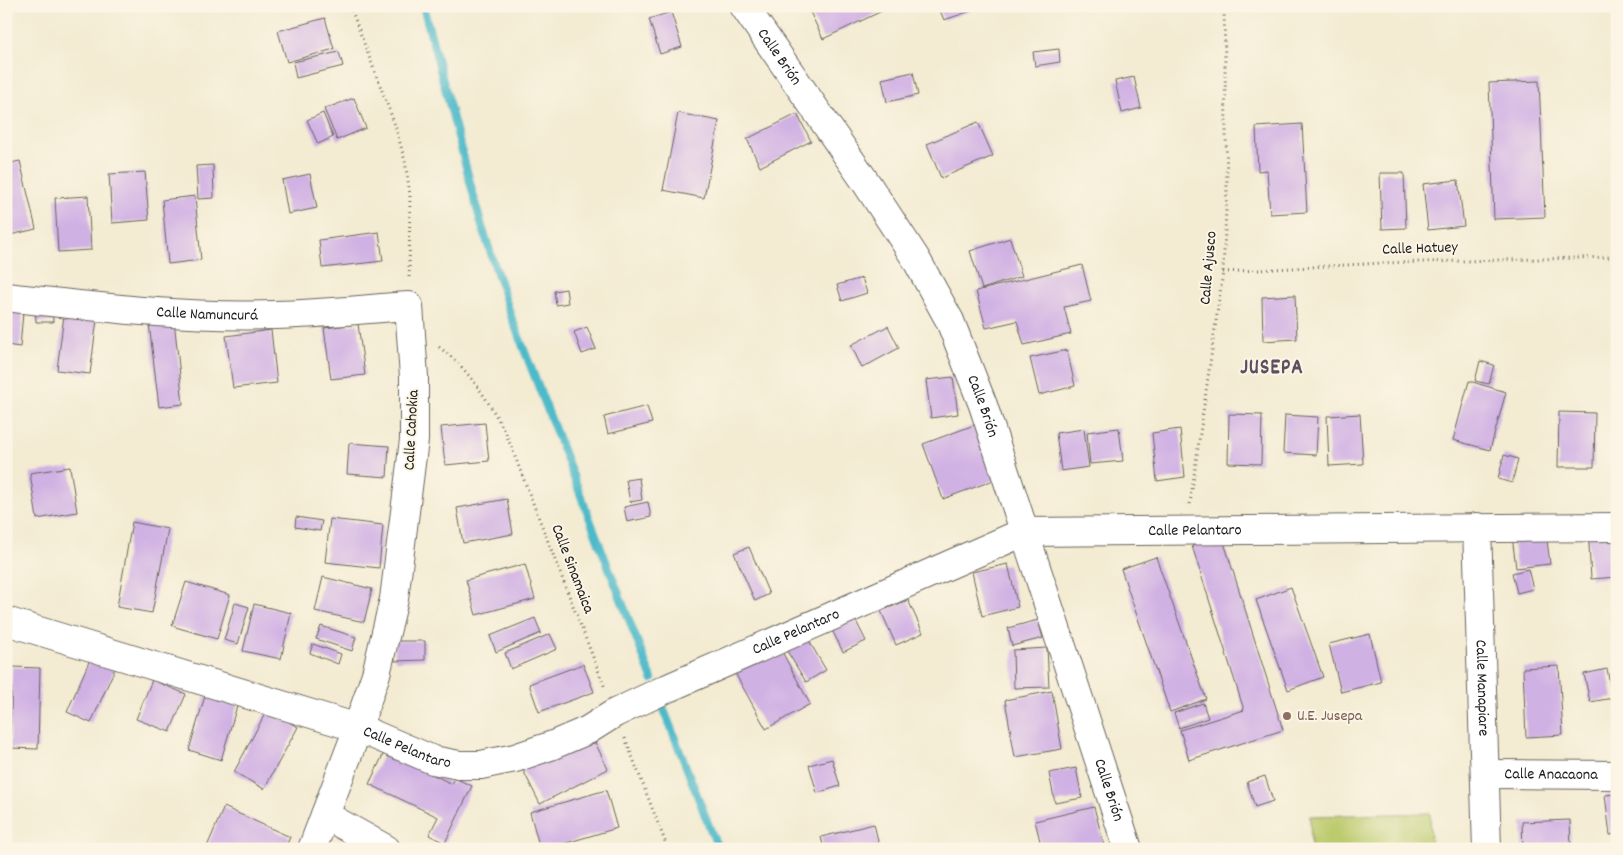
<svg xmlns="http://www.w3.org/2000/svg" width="1623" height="855" font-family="Dekko,sans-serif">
  <rect width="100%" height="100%" fill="#fcf5e5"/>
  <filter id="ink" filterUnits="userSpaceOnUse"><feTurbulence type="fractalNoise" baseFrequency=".02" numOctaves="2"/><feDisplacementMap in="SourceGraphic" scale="10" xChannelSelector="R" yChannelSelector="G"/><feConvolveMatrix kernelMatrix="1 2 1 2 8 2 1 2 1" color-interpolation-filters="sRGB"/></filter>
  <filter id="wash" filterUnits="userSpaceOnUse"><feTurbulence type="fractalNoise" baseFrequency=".0096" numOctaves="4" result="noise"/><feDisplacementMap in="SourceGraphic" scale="20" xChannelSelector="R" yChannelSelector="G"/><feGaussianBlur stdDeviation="1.12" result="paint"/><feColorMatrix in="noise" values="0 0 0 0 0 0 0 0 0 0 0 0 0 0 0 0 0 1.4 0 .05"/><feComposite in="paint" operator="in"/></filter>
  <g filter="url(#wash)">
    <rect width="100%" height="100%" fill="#f3ebd2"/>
    <polygon fill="#bccb6d" stroke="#6c7444" points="1430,813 1431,849 1311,849 1310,816"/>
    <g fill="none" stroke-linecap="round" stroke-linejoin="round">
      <g stroke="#4ebac9" stroke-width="8">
        <polyline points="423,6 481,223 511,316 652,679"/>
        <polyline points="661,702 718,849"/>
      </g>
    </g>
    <g id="blocks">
      <g fill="#d0b1e4">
        <polygon points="822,6 882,6 884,10 823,39 810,12"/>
        <polygon points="943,6 969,6 971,11 944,20 939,8"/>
        <polygon points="671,12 682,47 660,54 649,19"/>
        <polygon points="325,18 334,49 287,62 278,31"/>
        <polygon points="1059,49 1060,62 1035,66 1033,52"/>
        <polygon points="339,52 343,66 296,78 293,62"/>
        <polygon points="913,72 918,95 887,102 882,79"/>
        <polygon points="1134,77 1141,108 1122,113 1115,81"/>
        <polygon points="1539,81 1545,217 1494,219 1489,83"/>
        <polygon points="354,98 366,128 337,140 324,109"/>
        <polygon points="323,113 333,137 318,144 307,120"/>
        <polygon points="678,113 719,121 704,198 663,190"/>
        <polygon points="797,114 811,141 760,167 747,139"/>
        <polygon points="978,122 993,156 941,178 927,144"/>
        <polygon points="1302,124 1307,212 1270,214 1267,170 1258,171 1256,127"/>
        <polygon points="20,161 36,229 6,236 6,164"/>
        <polygon points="213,165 214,198 198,199 196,166"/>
        <polygon points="145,172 149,220 112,223 109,174"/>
        <polygon points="1380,173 1404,173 1406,228 1382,229"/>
        <polygon points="310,174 317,208 288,214 282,180"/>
        <polygon points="1458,180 1464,226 1428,230 1423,184"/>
        <polygon points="88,196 91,250 58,252 55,198"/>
        <polygon points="195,196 201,260 168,264 162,200"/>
        <polygon points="379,232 383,261 322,268 319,240"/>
        <polygon points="1010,238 1022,276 982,289 970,251"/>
        <polygon points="1082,265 1091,301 1064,307 1071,334 1024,345 1017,321 986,328 976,291"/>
        <polygon points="862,278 867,293 842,301 837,285"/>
        <polygon points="566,289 568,303 556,305 554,291"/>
        <polygon points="1295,295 1297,339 1263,341 1262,297"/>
        <polygon points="6,299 24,301 20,347 6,345"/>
        <polygon points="35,299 52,299 53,322 36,322"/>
        <polygon points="64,315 97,319 90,374 57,370"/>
        <polygon points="174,320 183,404 159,407 149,323"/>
        <polygon points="358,324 365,375 331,379 324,328"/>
        <polygon points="888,326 899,348 862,368 851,345"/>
        <polygon points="587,327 596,349 582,354 574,332"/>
        <polygon points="271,330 277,383 233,388 226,336"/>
        <polygon points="1067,350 1075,386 1039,395 1030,358"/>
        <polygon points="1480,361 1494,365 1489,384 1475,381"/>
        <polygon points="953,377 958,414 931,418 926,380"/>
        <polygon points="1469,381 1506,392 1490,450 1453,440"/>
        <polygon points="647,406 652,423 608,434 604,417"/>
        <polygon points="1559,412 1595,413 1594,467 1558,467"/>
        <polygon points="1229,414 1262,415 1261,464 1228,463"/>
        <polygon points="1360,414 1363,464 1329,466 1327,416"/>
        <polygon points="1285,415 1318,417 1316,455 1283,453"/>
        <rect x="1614" y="417" width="3" height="52"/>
        <polygon points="485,423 489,461 445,465 441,427"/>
        <polygon points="977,424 997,479 943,499 923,444"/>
        <polygon points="1119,428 1123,461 1090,464 1087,432"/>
        <polygon points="1084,429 1089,467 1061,471 1056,433"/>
        <polygon points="1180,429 1185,477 1157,481 1152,433"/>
        <polygon points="349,443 389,446 387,477 347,474"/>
        <polygon points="1504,455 1518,459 1512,483 1498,479"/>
        <polygon points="70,467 77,512 37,519 30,473"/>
        <polygon points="639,478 642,500 630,502 626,480"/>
        <polygon points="507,499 513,534 463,543 457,508"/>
        <polygon points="648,502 651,517 627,522 624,507"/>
        <polygon points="296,517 322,521 320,531 295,527"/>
        <polygon points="330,519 383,525 379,568 325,562"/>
        <polygon points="132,522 168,529 152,613 117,607"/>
        <polygon points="1617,526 1617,577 1591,579 1588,528"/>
        <polygon points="1546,532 1550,564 1516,568 1512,536"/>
        <polygon points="1222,536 1283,730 1189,760 1180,730 1244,710 1192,546"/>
        <polygon points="749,547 769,594 755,601 734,553"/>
        <polygon points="1156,557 1206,699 1170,712 1121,569"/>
        <polygon points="525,564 535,599 476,615 466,580"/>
        <polygon points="1008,564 1018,607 982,616 972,572"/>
        <polygon points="1528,569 1533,589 1517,593 1512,573"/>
        <polygon points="323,577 372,589 364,622 315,611"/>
        <polygon points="186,582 230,595 217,639 172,626"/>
        <polygon points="1291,587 1323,677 1288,690 1256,600"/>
        <polygon points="908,600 923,633 896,645 881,611"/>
        <polygon points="235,603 249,607 238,644 224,640"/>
        <polygon points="254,604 291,613 281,659 243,651"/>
        <polygon points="850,609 866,641 843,652 827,620"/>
        <polygon points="535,618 541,633 496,652 490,636"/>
        <polygon points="1038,620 1043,638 1012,646 1008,628"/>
        <polygon points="321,626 356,637 352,651 316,639"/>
        <polygon points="550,634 557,649 511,669 505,653"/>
        <polygon points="805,634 826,670 806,682 784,646"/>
        <polygon points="1370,634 1381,682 1341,692 1329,644"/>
        <polygon points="395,641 425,641 425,660 395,661"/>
        <polygon points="313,644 341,654 338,664 310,653"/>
        <polygon points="780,648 810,704 766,729 735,673"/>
        <polygon points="1047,648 1049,687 1014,688 1013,650"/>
        <polygon points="92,655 116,666 91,723 67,712"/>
        <polygon points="583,664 594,692 539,712 529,684"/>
        <polygon points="1559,666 1563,735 1526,737 1523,668"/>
        <polygon points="12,667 40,668 38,749 10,748"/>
        <polygon points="1607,669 1613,698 1590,702 1584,674"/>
        <polygon points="152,680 186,694 170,732 136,719"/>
        <polygon points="1052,691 1062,749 1015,757 1005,700"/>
        <polygon points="205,696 237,706 221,760 189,750"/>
        <polygon points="1203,703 1208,718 1179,728 1174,713"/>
        <polygon points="267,710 298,727 264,789 234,772"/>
        <polygon points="586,724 608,769 540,804 517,758"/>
        <polygon points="385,751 452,784 455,778 472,786 445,843 429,835 438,817 369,784"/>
        <polygon points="832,759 840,786 817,793 809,765"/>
        <polygon points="1076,768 1082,798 1055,803 1049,773"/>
        <polygon points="1265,776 1273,801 1255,807 1247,782"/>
        <polygon points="606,790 617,828 546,849 540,849 530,812"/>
        <polygon points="1617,794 1617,834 1610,835 1605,795"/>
        <polygon points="224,807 290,837 285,849 206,849"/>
        <polygon points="1094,807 1105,849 1042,849 1035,821"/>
        <polygon points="1570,820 1571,849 1555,849 1555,847 1523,848 1522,822"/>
        <polygon points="874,824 880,849 824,849 821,837"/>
      </g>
    </g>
  </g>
  <g filter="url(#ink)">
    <use href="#blocks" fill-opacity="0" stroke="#67645c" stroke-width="1"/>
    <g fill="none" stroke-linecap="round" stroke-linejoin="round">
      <g stroke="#67645c" stroke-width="30">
        <g id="minor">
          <path id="s1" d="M744 6 865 181 916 259 950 321 983 405 1128 849"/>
          <path id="s2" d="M6 297C96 307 186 318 276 315 320 314 365 309 409 306L414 377V440L394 599 376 674 352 744 312 849"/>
          <path id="s3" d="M1477 527 1487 849"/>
          <path id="s4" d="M6 621 358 728 433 760 459 765H481L515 758 553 745 588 730 615 713 668 688 1024 532 1617 527"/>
          <path id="s5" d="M1485 774 1617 775"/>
          <polyline points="325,815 386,849"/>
        </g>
      </g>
      <g stroke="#67645c" stroke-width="3" stroke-dasharray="1 4" stroke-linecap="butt">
        <polyline points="350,6 395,125 405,161 410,195 409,280"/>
        <polyline points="1223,272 1381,263 1617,257"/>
        <path d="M439 347C470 370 486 398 505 431L605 688"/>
        <polyline points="1190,504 1223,272 1227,189 1224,6"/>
        <polyline points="625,738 668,849"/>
      </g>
      <use href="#minor" stroke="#fff" stroke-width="28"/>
    </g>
  </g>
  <circle fill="#8d6e63" stroke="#fcf5e5" stroke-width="2" cx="1287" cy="716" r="5"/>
  <g text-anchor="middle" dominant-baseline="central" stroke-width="4" stroke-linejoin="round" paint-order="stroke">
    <g font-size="16" fill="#1c1c1c" stroke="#fcf5e5">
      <text stroke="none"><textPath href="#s1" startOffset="62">Calle Brión</textPath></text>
      <text transform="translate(1420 249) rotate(-2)">Calle Hatuey</text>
      <text transform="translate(1209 268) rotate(-85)">Calle Ajusco</text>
      <text stroke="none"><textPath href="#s2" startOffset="202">Calle Namuncurá</textPath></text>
      <text stroke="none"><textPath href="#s1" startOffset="468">Calle Brión</textPath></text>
      <text transform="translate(412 430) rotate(-87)">Calle Cahokia</text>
      <text stroke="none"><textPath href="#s4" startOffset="1261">Calle Pelantaro</textPath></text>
      <text transform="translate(572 569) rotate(69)">Calle Sinamaica</text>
      <text stroke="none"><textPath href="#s4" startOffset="841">Calle Pelantaro</textPath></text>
      <text stroke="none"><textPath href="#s3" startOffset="161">Calle Manapiare</textPath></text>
      <text stroke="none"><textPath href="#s4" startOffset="421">Calle Pelantaro</textPath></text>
      <text stroke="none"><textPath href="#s5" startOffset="66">Calle Anacaona</textPath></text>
      <text stroke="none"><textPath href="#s1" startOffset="872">Calle Brión</textPath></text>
    </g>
    <g font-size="16" fill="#785e54" stroke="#fcf5e5" text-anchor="start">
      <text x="1297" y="716">U.E. Jusepa</text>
    </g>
    <g font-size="21" font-weight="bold" letter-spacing="1" fill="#5b5062" stroke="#fcf5e5">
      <text x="1272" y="369">JUSEPA</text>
    </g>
  </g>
  <rect width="1623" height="855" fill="none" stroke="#fcf5e5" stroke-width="25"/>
</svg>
